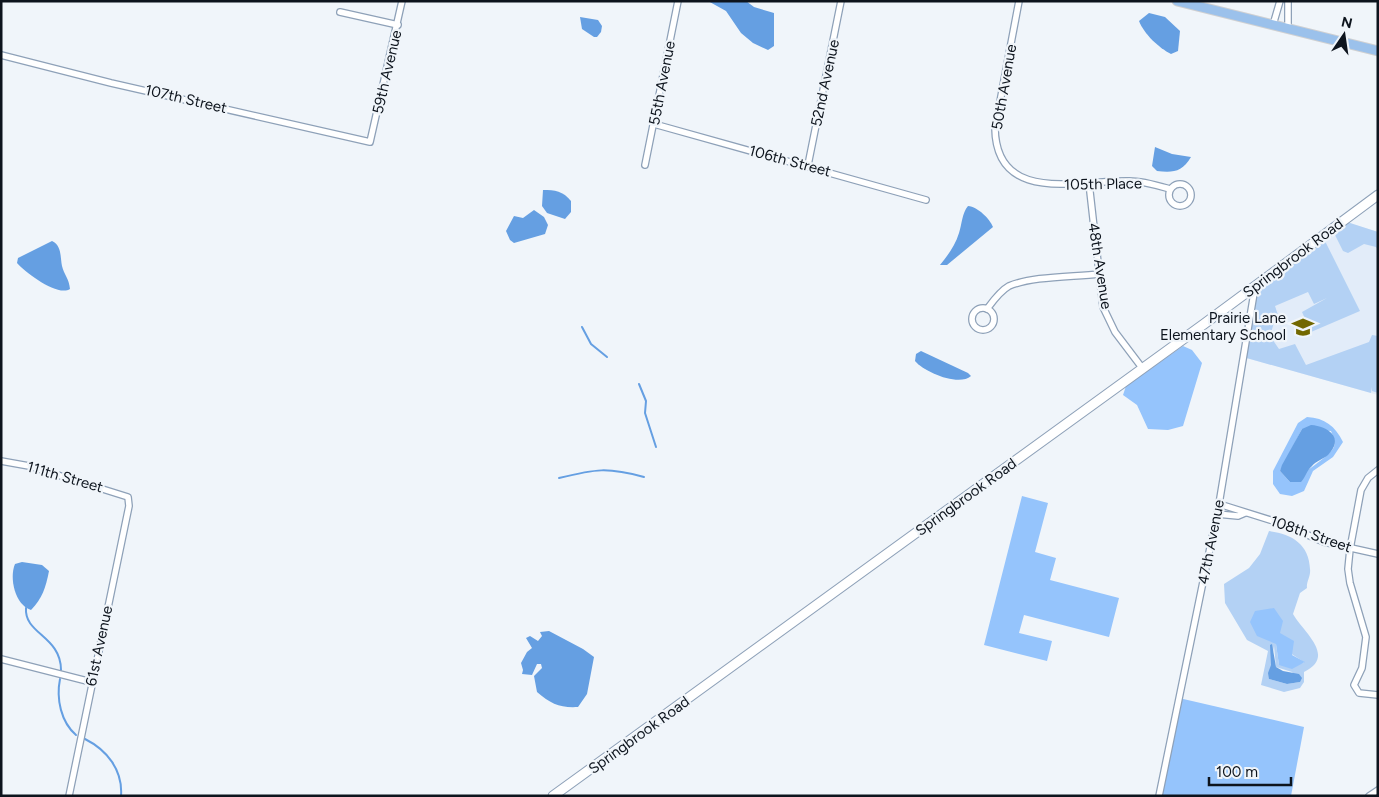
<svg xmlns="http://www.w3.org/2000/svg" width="1379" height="797" font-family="Figtree,sans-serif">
  <rect width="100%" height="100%" fill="#f0f5fa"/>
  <polygon fill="#e2ecf9" points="1343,221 1378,232 1378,395 1243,357 1255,287"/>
  <g fill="#b3d1f4" fill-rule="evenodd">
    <polygon points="1347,222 1378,232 1378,250 1376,247 1364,244 1348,253 1343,251 1334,233"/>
    <polygon points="1322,240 1326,243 1360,311 1311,332 1302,312 1327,298 1314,304 1308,292 1275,306 1278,315 1276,316 1270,336 1279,349 1295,344 1306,365 1369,342 1372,335 1378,336 1378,393 1372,391 1372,387 1371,393 1243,357 1255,287"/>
    <path d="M1269 531C1292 534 1309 544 1310 569 1311 576 1306 582 1307 588L1300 593 1293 614C1303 632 1337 656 1304 672V682L1300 688 1284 692 1261 685 1268 651 1247 640 1225 603 1224 584 1249 568 1260 554ZM1276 644 1304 662V663L1279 665ZM1274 646 1276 667 1292 672 1300 682 1287 684 1269 679Z"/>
  </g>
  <g fill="#95c4fc" fill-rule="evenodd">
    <polygon points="1183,346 1192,350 1202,363 1183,426 1168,430 1148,429 1137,405 1123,395 1126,386"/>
    <path d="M1307 417C1325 418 1335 426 1343 442L1333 457 1313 471 1304 491 1292 496 1280 494 1273 484V471L1298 423ZM1302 429 1331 431C1333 436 1336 441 1334 447 1330 456 1299 476 1290 482L1280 471Z"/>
    <polygon points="1022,496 1048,503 1035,552 1056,558 1050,580 1119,598 1109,637 1024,615 1019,633 1052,641 1047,661 984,645"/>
    <polygon points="1274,608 1283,621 1280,633 1294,641 1292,655 1305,662 1292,669 1279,665 1276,644 1257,636 1250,622 1255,611"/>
    <polygon points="1179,698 1304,727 1291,796 1159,796"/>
  </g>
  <g fill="#659fe2">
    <polygon points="708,1 746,1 754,7 774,13 774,46 768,50 753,43 741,33 726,11"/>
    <path d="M1149 13 1165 17 1180 31 1178 51 1171 54C1159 48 1144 34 1139 21Z"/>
    <polygon points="580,17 598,20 602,26 601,32 597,37 594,37 582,29"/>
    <path d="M1155 147 1172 154 1191 157C1182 172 1173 173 1157 171L1152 166Z"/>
    <path d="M543 190C555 190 563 191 571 201V212L565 219 547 213 542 206Z"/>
    <path d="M968 206C978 207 990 219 993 227L947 265H940C948 255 955 246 959 233 962 224 962 213 968 206Z"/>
    <polygon points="534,210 544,217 548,225 545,234 514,243 510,240 506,231 514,216 523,218"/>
    <path d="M52 241C62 246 60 256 62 266 64 275 69 278 70 289 58 297 26 273 17 263L18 258Z"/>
    <path d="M921 351 968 373 971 376C959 387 924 372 915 361L916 354Z"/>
    <path d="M1311 425C1328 426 1345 438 1328 455 1323 459 1316 461 1312 466 1306 471 1306 477 1301 482H1290L1280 471 1282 465 1302 429Z"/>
    <path d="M22 562 42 565 49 571C46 587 42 599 31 610 15 605 9 578 15 564Z"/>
    <path d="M549 631 583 649 594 657 587 694 578 707C560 708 551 704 537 692L534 676 542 668 541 664H537L532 675 522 674 523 670 521 663 527 652 532 648 526 638 530 636 538 641 542 636 540 632Z"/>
    <polygon points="1272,644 1276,667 1283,671 1299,674 1302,678 1300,682 1287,684 1269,679 1268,673 1271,665 1270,645"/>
  </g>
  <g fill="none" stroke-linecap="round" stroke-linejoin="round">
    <g stroke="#659fe2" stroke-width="2">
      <polyline points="582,327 591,344 607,357"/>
      <polyline points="639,384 646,401 645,413 656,447"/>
      <path d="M559 478C596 469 607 467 644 477"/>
      <path d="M26 608C24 634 61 636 61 670"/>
      <path d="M60 679C56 699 61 722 76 735"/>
      <path d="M85 739C107 750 123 770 121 796"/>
    </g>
    <g stroke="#8ea1b8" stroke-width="8">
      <g id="street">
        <path d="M1019 1 995 128C996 205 1079 180 1129 181 1143 181 1156 185 1170 189"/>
        <polyline points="1288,1 1288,29"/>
        <polyline points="340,12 398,25"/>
        <polyline points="1273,25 1280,1"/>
        <polyline points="1,55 111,83 370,142 402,1"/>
        <polyline points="654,124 926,200"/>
        <polyline points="645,165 678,1"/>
        <polyline points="808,165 841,1"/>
        <polyline points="1089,183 1103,307 1115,332 1143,369"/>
        <circle cx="1180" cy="195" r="11"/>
        <circle cx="983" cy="319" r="11"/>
        <path d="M987 309C993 301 1000 291 1009 286 1033 276 1073 277 1099 274"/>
        <polyline points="1,461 29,466 128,497 129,506 69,796"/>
        <polyline points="1378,470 1368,478 1361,490 1350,549 1348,569 1350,583 1366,637 1362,668 1354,685 1359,693 1378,695"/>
        <polyline points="1219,504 1280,523 1324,542 1378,554"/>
        <polyline points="1217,514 1238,516 1245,513"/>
        <polyline points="1,659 91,682"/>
        <polyline points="1159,796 1219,504 1255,287"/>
        <polyline points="1369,796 1378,790"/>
      </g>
    </g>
    <g stroke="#8ea1b8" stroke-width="11">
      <polyline id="secondary" points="553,796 1204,324 1378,195"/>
    </g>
    <g stroke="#cfd0d2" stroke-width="11">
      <polyline id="primary" points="1177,1 1378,51"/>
    </g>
    <use href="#street" stroke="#fff" stroke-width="5.5"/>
    <use href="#secondary" stroke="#fff" stroke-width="9"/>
    <use href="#primary" stroke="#9bc1eb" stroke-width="9"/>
  </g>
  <defs>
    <g id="school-bare" transform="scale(1.725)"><path d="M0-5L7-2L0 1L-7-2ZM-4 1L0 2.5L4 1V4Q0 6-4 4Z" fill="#726800" stroke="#f0f5fa" stroke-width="2.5" paint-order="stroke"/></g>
  </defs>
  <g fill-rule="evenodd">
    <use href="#school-bare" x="1303" y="327"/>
  </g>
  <g text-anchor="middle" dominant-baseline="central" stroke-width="4.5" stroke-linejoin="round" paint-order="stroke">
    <g font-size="15" fill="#0d141d" stroke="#f0f5fa">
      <text transform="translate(387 72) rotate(-77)">59th Avenue</text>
      <text transform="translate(662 83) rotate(-79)">55th Avenue</text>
      <text transform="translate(825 83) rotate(-78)">52nd Avenue</text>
      <text transform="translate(1004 87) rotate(-80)">50th Avenue</text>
      <text transform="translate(186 99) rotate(13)">107th Street</text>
      <text transform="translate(790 161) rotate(15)">106th Street</text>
      <text transform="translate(1103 184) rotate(-1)">105th Place</text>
      <text transform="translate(1293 258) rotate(-37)">Springbrook Road</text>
      <text transform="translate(1100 266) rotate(81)">48th Avenue</text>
      <text transform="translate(65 477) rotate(16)">111th Street</text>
      <text transform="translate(966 497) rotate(-36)">Springbrook Road</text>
      <text transform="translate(1311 534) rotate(19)">108th Street</text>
      <text transform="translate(1211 542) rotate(-79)">47th Avenue</text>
      <text transform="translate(99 646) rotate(-78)">61st Avenue</text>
      <text transform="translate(639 735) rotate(-36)">Springbrook Road</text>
    </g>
    <g font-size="15" fill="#0d141d" stroke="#f0f5fa" text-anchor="end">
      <text x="1286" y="318">Prairie Lane<tspan x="1286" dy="17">Elementary School</tspan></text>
    </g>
  </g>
  <rect width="1379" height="797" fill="none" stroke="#0d141d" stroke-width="5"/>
  <g transform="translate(1344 35) rotate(13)" stroke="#f0f5fa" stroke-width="4" paint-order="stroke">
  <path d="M0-4L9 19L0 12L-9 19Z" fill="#0d141d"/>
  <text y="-8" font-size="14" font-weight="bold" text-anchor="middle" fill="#0d141d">N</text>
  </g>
  <path d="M1209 777v8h82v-8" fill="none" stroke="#0d141d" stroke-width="2.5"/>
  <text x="1216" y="777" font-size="15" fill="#0d141d" stroke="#f0f5fa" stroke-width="4" paint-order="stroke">100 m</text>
</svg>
